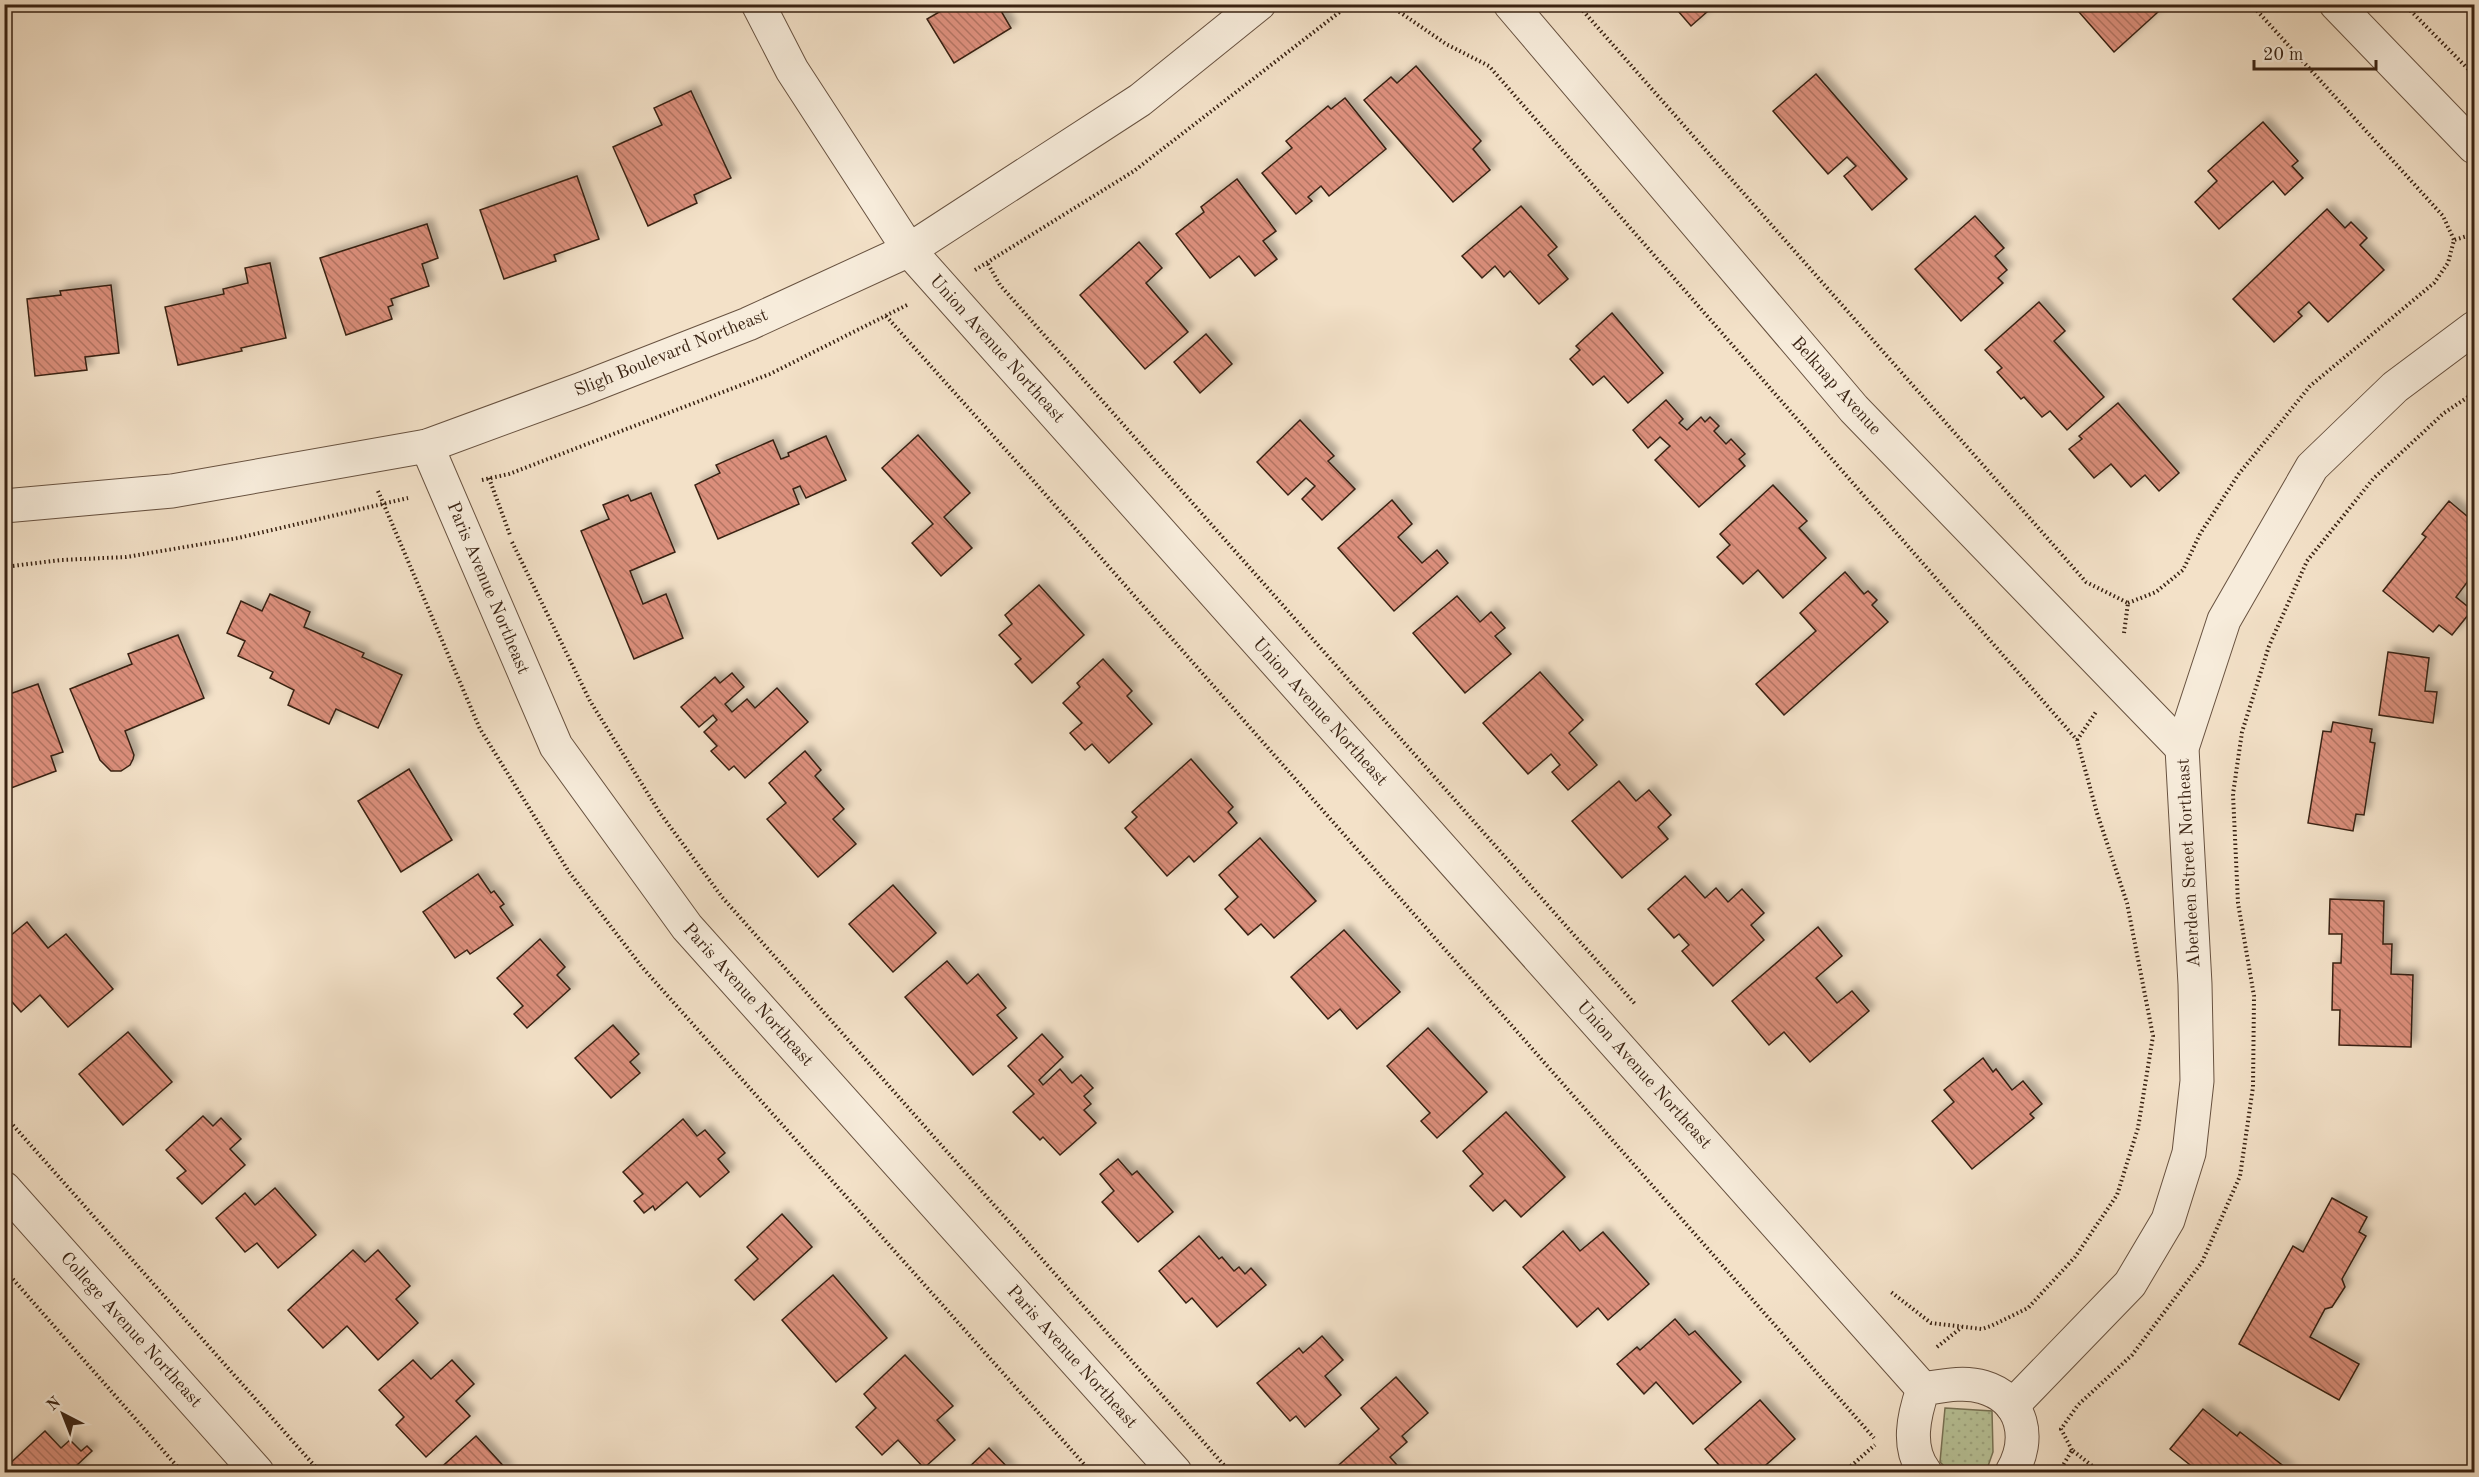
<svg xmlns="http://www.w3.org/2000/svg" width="2479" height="1477" font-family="'Old Standard TT',serif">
  <defs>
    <pattern id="grass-dots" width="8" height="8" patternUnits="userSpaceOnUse" patternTransform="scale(1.5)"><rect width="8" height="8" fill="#b8c398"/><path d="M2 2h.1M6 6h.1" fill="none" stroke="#9fa782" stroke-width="1.8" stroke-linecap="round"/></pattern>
    <pattern id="building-back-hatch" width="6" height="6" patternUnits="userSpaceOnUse" patternTransform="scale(1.5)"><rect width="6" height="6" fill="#db8f7b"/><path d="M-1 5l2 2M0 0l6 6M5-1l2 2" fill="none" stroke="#b37463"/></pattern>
    <filter id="shadow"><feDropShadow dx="5.5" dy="-5.5" stdDeviation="3" flood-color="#0004"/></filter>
  </defs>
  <rect width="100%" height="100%" fill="#f3e1c8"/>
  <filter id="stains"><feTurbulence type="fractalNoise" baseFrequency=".00333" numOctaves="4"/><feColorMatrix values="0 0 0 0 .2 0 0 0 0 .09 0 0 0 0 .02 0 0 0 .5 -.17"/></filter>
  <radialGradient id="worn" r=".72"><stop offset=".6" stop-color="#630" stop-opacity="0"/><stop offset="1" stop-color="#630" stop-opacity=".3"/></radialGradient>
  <polygon fill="url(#grass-dots)" stroke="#787255" stroke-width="1.5" points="1945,1408 1992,1411 1993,1452 1987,1469 1949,1471 1940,1462"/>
  <g fill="url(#building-back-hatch)" stroke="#392212" stroke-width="1.5" filter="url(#shadow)">
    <polygon points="946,4 997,4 1011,28 954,63 927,19 948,7"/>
    <polygon points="1672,4 1716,4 1691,26"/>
    <polygon points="2072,4 2151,4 2158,12 2114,52"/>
    <polygon points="1416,66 1481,141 1473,149 1490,170 1453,202 1364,100 1391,77 1397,83"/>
    <polygon points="1816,74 1907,179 1872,210 1844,176 1856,166 1847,157 1828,174 1773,111"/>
    <polygon points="691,91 731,178 694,195 697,203 648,226 613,147 662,125 654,108"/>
    <polygon points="1345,98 1386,149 1329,196 1321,186 1308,197 1312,201 1296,214 1262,173 1292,148 1286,141 1328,106 1331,109"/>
    <polygon points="2263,122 2298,161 2292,166 2303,178 2285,195 2273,181 2219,229 2195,202 2217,181 2208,171"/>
    <polygon points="577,176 599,239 554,255 556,261 504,279 480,210"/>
    <polygon points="1237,179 1276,231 1263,241 1277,259 1255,276 1239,256 1210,278 1176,234 1204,212 1201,207"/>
    <polygon points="1521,206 1557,247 1548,255 1568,279 1539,304 1510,271 1504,277 1495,266 1482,278 1462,256"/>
    <polygon points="2327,209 2345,228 2351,222 2367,238 2360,245 2384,270 2328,322 2309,302 2298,312 2302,316 2274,342 2233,299"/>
    <polygon points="1975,216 2004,248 1995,256 2007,270 1998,278 2003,283 1961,321 1915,269"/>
    <polygon points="427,224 438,258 422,264 429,286 391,299 393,305 388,307 392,319 346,335 320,258"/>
    <polygon points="1139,242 1162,268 1146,283 1188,332 1145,369 1080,295"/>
    <polygon points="270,263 286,338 241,348 242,351 178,365 165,307 224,294 223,289 248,283 245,268"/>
    <polygon points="111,285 119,353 85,357 87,370 35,376 27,299 61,295 60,291"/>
    <polygon points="2039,302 2065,331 2054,341 2104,397 2067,430 2050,411 2042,417 2024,397 2021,399 1997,372 2002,368 1985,350"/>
    <polygon points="1612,313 1663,373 1628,403 1604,376 1593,385 1570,359 1580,350 1576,346"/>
    <polygon points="1206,334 1232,364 1200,393 1174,362"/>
    <polygon points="1666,400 1683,419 1679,423 1687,430 1701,417 1705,422 1710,417 1719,426 1714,431 1726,444 1731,439 1745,454 1739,459 1745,466 1699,507 1655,460 1670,446 1660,437 1648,448 1633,430"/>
    <polygon points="2118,403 2179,473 2159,491 2145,475 2131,487 2111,464 2094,478 2069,449 2082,439 2079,436"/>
    <polygon points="1300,420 1334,456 1328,461 1355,489 1322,520 1302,499 1315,486 1306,478 1288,495 1257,462"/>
    <polygon points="918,435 970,493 944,517 972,548 941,576 912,543 933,524 882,468"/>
    <polygon points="826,436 846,480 806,498 800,486 793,489 799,504 718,539 695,485 720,473 716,465 773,440 781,459 789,456 788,453"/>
    <polygon points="1773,485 1807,521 1799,528 1826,558 1783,598 1758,570 1743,584 1717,557 1730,545 1720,534"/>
    <polygon points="651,493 675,552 630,571 643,604 666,594 683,638 634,659 581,531 609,519 603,505 628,495 631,501"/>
    <polygon points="1392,500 1412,524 1398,537 1422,563 1437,550 1448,563 1394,611 1338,548"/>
    <polygon points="2449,501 2474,522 2474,548 2467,558 2474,564 2474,573 2456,597 2472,610 2452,635 2439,625 2433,632 2383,591 2426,537 2422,534"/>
    <polygon points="1845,572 1864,594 1868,591 1877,600 1872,605 1888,622 1784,715 1756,684 1816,631 1800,613"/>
    <polygon points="1039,585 1084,635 1032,683 1015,664 1021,659 999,635 1012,624 1005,615"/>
    <polygon points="270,594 310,612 304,627 364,653 362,657 402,675 378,728 336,709 329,724 288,705 294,690 270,678 273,672 238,656 245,641 227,633 241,601 262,611"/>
    <polygon points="1457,596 1480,622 1491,612 1505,628 1495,636 1511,654 1465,693 1413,633"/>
    <polygon points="178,635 204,698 125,731 134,755 133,759 130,765 121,771 111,771 100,760 70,689 132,664 128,654"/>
    <polygon points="2388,652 2429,658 2425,691 2437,692 2433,723 2379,715"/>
    <polygon points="1103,659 1132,691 1127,696 1152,724 1109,763 1092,744 1085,750 1070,733 1082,723 1063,703 1080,687 1077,683"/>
    <polygon points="1540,672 1583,720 1569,733 1597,765 1568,790 1552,772 1560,765 1551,754 1528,774 1483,723"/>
    <polygon points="732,673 744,687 725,704 732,712 747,699 755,708 777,688 808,722 745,778 734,766 729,770 711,751 717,746 704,732 717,720 713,715 699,727 681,707 715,677 720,683"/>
    <polygon points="38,684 63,752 51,756 56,771 6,790 4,696"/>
    <polygon points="2333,722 2372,729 2370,742 2375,743 2364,815 2356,814 2353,831 2308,823 2323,731 2331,732"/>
    <polygon points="805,751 821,770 815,776 844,809 833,819 856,844 818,877 767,819 786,803 769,783"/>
    <polygon points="1191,759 1233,807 1228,812 1237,823 1194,862 1189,856 1167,876 1125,828 1137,817 1132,812"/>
    <polygon points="409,769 452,840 401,872 358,801"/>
    <polygon points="1619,781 1636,801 1649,790 1671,815 1658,827 1668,839 1622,878 1572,821"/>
    <polygon points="1260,838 1316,901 1274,938 1261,924 1248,935 1225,909 1238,897 1219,875"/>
    <polygon points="478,874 491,893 494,891 504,904 500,907 513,925 470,954 467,950 455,958 423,912"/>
    <polygon points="1685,876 1705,898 1716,888 1728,902 1742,889 1764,913 1751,925 1764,940 1713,986 1682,951 1689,945 1679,934 1674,938 1648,909"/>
    <polygon points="893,885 936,933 893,972 849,924"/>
    <polygon points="2330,899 2384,901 2383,944 2392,944 2391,974 2413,975 2411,1047 2339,1045 2340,1010 2332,1010 2333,963 2341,963 2342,934 2329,934"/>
    <polygon points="27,922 48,948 66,934 113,989 68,1027 40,995 21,1012 4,993 4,941"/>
    <polygon points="1818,927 1842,956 1816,978 1837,1003 1852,991 1869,1011 1810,1062 1784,1032 1769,1045 1732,1001"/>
    <polygon points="1344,930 1400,992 1357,1029 1340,1009 1328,1019 1291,977"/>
    <polygon points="540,939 565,967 557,975 570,989 527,1028 514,1014 523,1006 497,978"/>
    <polygon points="947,961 967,984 978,974 1006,1008 997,1015 1017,1038 973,1075 905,997"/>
    <polygon points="613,1025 639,1054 630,1062 640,1073 611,1098 575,1058"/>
    <polygon points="1428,1028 1487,1092 1437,1138 1421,1121 1430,1113 1387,1066"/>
    <polygon points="128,1032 172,1082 123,1125 79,1074"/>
    <polygon points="1042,1034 1063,1057 1039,1080 1043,1085 1060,1069 1072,1083 1081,1075 1093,1088 1084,1096 1091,1104 1084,1110 1096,1123 1060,1155 1043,1137 1040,1140 1013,1112 1034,1094 1008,1066"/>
    <polygon points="1983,1058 1993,1072 1996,1069 2012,1090 2023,1081 2042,1104 2030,1114 2034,1118 1972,1169 1932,1121 1954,1102 1944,1090"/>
    <polygon points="1506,1112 1565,1177 1521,1217 1505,1200 1493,1211 1470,1186 1483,1174 1463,1151"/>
    <polygon points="203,1116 213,1126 221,1118 241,1139 230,1149 245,1165 202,1204 177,1178 186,1171 166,1150"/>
    <polygon points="683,1119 697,1136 705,1130 725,1153 718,1159 729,1172 700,1197 687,1182 655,1210 653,1206 644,1213 634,1201 643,1194 623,1172"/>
    <polygon points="1118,1159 1132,1175 1137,1171 1173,1212 1138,1242 1102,1202 1114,1191 1100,1174"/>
    <polygon points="275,1188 316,1235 278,1268 257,1243 245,1252 216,1218 245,1193 255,1205"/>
    <polygon points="2332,1198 2367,1217 2359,1232 2366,1236 2342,1279 2345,1287 2332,1307 2325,1309 2310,1337 2359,1364 2339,1400 2239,1344 2293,1246 2303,1252"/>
    <polygon points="782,1214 812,1247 754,1300 735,1280 758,1259 747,1247"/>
    <polygon points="1563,1231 1580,1251 1603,1232 1649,1284 1608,1320 1598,1308 1577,1327 1523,1267"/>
    <polygon points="1199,1236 1219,1259 1222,1257 1234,1271 1239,1267 1245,1274 1251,1268 1266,1285 1217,1327 1192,1298 1186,1303 1159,1271"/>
    <polygon points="353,1250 365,1262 378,1250 410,1286 396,1299 418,1323 378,1360 347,1326 323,1348 288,1310"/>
    <polygon points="833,1275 887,1338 836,1382 782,1320"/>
    <polygon points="1675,1319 1689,1335 1695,1331 1741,1382 1693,1424 1656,1382 1644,1394 1617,1364 1637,1347 1640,1350"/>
    <polygon points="1322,1336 1343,1360 1325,1376 1341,1395 1305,1427 1296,1416 1290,1421 1257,1383 1299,1348 1303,1353"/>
    <polygon points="905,1355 953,1406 937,1420 955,1440 924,1468 898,1440 882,1455 856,1427 876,1408 864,1394"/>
    <polygon points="413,1360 431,1379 452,1360 474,1384 456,1401 470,1416 426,1457 396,1425 404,1417 379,1390"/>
    <polygon points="1396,1377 1428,1413 1402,1436 1407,1442 1390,1457 1403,1472 1331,1472 1379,1429 1361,1408"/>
    <polygon points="1760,1400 1795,1439 1758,1472 1725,1472 1705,1449"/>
    <polygon points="2203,1409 2237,1436 2240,1432 2291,1472 2199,1472 2170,1449"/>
    <polygon points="45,1431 61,1448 70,1440 81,1451 87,1446 92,1451 75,1467 81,1472 4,1472 4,1469"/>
    <polygon points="476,1436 509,1472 436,1472"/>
    <polygon points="989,1448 1012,1472 964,1472"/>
  </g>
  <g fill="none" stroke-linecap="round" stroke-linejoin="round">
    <g stroke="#685240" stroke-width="35">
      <g id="street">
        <polyline points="758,4 792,70 909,250 1923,1389"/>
        <polyline points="1510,4 1854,409 2182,748"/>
        <polyline points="2336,4 2474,147"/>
        <polyline points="427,446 556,746 687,927 1175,1472"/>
        <polyline points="4,506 172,491 427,446 582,389 748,324 909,250 1140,100 1259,4"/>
        <polyline points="4,1188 257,1472"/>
        <polyline points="2012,1406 2130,1284 2168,1220 2189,1153 2197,1081 2195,984 2182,748 2224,620 2312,467 2395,387 2474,328"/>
        <path d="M1925 1472C1906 1448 1914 1415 1923 1389 1942 1386 1964 1381 1983 1387 2024 1399 2031 1439 2012 1472"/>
      </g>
    </g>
    <g stroke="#392212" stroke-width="4" stroke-dasharray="1.5 3" stroke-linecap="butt">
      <polyline points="1388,4 1446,44 1489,66 2077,740 2097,813 2127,903 2153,1036 2138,1128 2117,1195 2075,1257 2028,1308 1991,1326 1982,1329 1931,1323 1891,1292"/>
      <polyline points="1577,4 2086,582 2128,603 2124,633"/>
      <polyline points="2251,4 2443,216 2454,240"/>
      <polyline points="2404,4 2474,75"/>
      <polyline points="988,264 1000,285 1635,1004"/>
      <polyline points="975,270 1134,171 1350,4"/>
      <polyline points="886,316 1030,477 1874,1438"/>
      <polyline points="489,478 510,535"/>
      <polyline points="482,480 509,474 770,374 907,305"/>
      <polyline points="378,491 480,729 569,872 642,967 1091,1472"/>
      <polyline points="512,542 590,701 660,813 722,897 1230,1472"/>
      <polyline points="4,567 61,560 126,557 238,538 408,498"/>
      <polyline points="2128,603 2156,592 2183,570 2200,534 2238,475 2310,386 2434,283 2448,263 2454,240 2474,234"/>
      <polyline points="2077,740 2096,712"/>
      <polyline points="4,1115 320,1472"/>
      <polyline points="4,1269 182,1472"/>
      <polyline points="1937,1347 1962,1327"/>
      <polyline points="2072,1450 2061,1429 2078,1405 2132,1355 2202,1262 2240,1176 2253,1087 2254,996 2238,903 2233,794 2242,732 2269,646 2307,561 2373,479 2444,413 2474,393"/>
      <polyline points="1844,1472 1875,1445"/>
      <polyline points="2059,1472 2072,1450 2100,1472"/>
    </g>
    <use href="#street" stroke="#f7ecdb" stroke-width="33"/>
  </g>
  <g text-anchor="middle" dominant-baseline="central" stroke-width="5" stroke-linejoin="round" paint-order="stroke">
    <g font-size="18" fill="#392212" stroke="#f7ecdb">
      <text transform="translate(997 349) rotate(48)">Union Avenue Northeast</text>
      <text transform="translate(671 353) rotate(-22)">Sligh Boulevard Northeast</text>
      <text transform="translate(1836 386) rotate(48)">Belknap Avenue</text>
      <text transform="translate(488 588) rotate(67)">Paris Avenue Northeast</text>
      <text transform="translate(1320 712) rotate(48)">Union Avenue Northeast</text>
      <text transform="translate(2189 863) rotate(-93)">Aberdeen Street Northeast</text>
      <text transform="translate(748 995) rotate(48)">Paris Avenue Northeast</text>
      <text transform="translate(1644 1075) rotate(48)">Union Avenue Northeast</text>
      <text transform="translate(131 1330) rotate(48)">College Avenue Northeast</text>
      <text transform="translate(1072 1357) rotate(48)">Paris Avenue Northeast</text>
    </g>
  </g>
  <rect width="2479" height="1477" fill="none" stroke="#f3e1c8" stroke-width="24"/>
  <rect x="6" y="6" width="2467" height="1465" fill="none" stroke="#392212" stroke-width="3"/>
  <rect x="12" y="12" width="2455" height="1453" fill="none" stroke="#392212" stroke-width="1.5"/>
  <g transform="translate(63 1414) rotate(318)" stroke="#f7ecdb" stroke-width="4.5" paint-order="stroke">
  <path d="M0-4.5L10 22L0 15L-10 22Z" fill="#392212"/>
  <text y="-9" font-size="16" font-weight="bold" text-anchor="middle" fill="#392212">N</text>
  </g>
  <path d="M2254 60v9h122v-9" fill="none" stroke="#392212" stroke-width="3"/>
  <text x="2263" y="60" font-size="18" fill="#392212" stroke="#f7ecdb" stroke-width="4.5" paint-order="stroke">20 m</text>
  <rect width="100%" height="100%" filter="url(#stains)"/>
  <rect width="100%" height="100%" fill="url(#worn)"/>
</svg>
